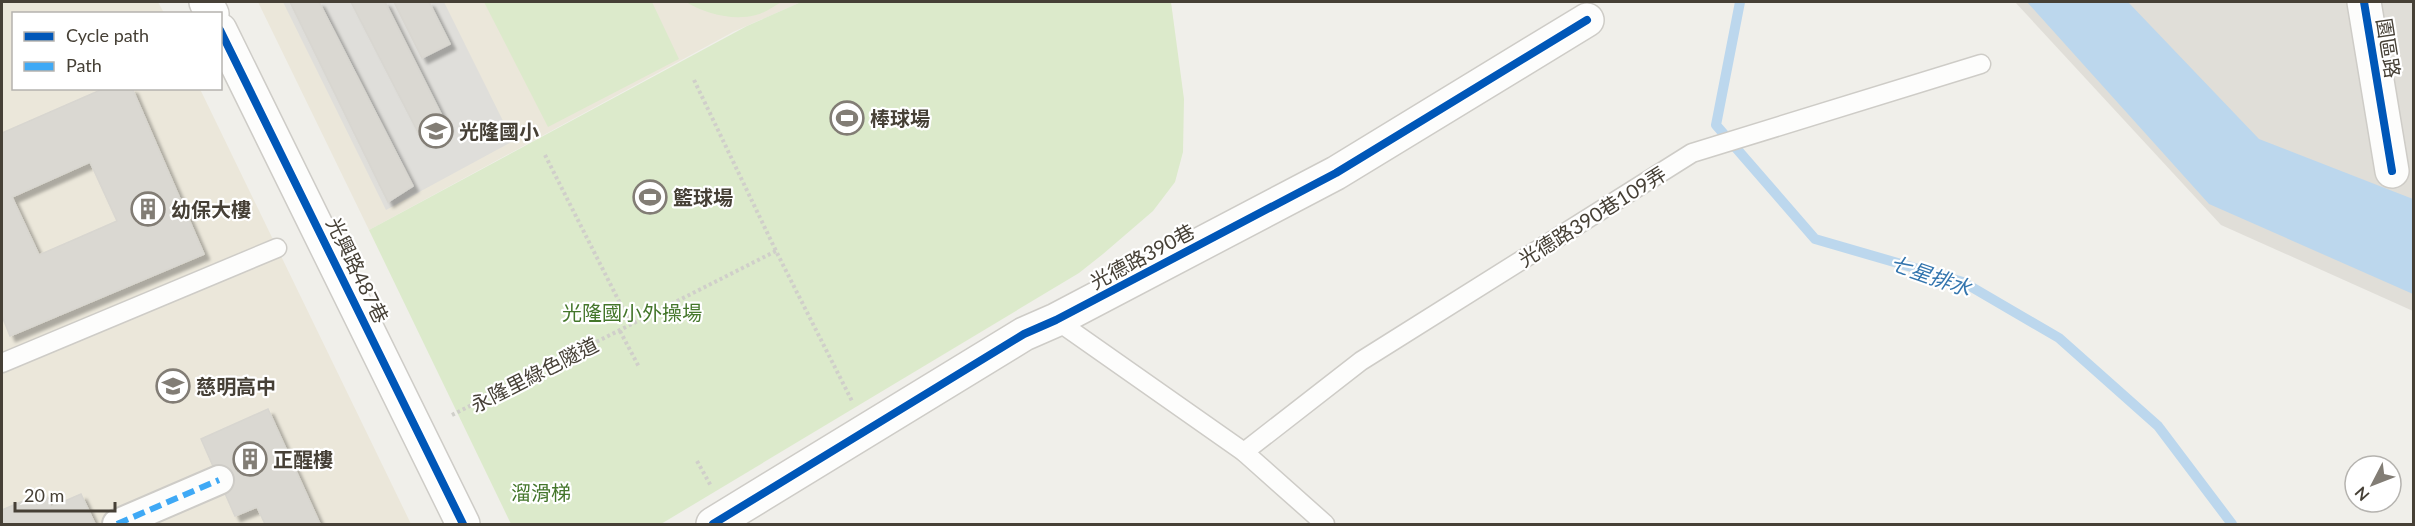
<svg xmlns="http://www.w3.org/2000/svg" width="2415" height="526" font-family="Lato,'Noto Sans TC',sans-serif">
  <defs>
    <filter id="shadow"><feDropShadow dx="5.5" dy="5.5" stdDeviation="1.5" flood-color="#0004"/></filter>
  </defs>
  <rect width="100%" height="100%" fill="#f0efea"/>
  <polygon fill="#e0ded8" points="2015,2 2413,2 2413,311 2221,225"/>
  <g fill="#ebe7da">
    <polygon points="2,2 158,2 164,13 14,14 14,88 200,89 411,524 2,524"/>
    <polygon points="258,2 801,2 733,32 369,230"/>
  </g>
  <g fill="#dceacb">
    <polygon points="484,2 652,2 679,59 548,127"/>
    <path d="M686 2H782C774 6 765 13 756 15 733 21 706 14 686 2Z"/>
    <polygon points="801,2 1171,2 1184,99 1183,152 1175,182 1153,211 1103,254 1079,273 661,524 511,524 369,230 747,26"/>
  </g>
  <polygon fill="#dfdeda" points="283,2 444,2 513,141 386,210"/>
  <polygon fill="#bcd7ed" points="2027,2 2128,2 2259,139 2413,199 2413,294 2209,204"/>
  <g fill="none" stroke-linecap="round" stroke-linejoin="round">
    <polyline stroke="#bcd7ed" stroke-width="10" points="1740,2 1716,125 1815,239 1963,282 2059,338 2158,426 2232,524"/>
  </g>
  <g fill="#dad8d2" stroke="#d8d6d0" stroke-width="1.5" fill-rule="evenodd" filter="url(#shadow)">
    <polygon points="290,2 319,2 413,186 388,202"/>
    <polygon points="351,2 385,2 447,126 422,140"/>
    <polygon points="394,2 429,2 450,44 422,58"/>
    <path d="M105 88H132L204 254 10 336 2 316V133ZM90 162 117 221 39 255 12 197Z"/>
    <polygon points="268,409 320,524 265,524 257,507 235,516 201,439"/>
    <polygon points="44,492 51,507 81,494 95,524 2,524 2,510"/>
  </g>
  <g fill="none" stroke-linecap="round" stroke-linejoin="round">
    <g stroke="#ceccc7" stroke-width="21">
      <g id="service">
        <polyline points="1056,320 1244,452 1325,524"/>
        <polyline points="2,363 277,248"/>
        <polyline points="1244,452 1361,361 1692,153 1981,64"/>
      </g>
    </g>
    <g stroke="#ceccc7" stroke-width="32">
      <polyline id="pedestrian" points="117,524 219,480"/>
    </g>
    <g stroke="#ceccc7" stroke-width="36">
      <g id="minor">
        <polyline points="206,2 212,14"/>
        <polyline points="2364,2 2392,171"/>
        <polyline points="220,30 463,524"/>
        <polyline points="713,524 1024,334 1056,320 1336,173 1587,20"/>
      </g>
    </g>
    <g stroke="#d0cfca" stroke-width="4" stroke-dasharray="3 3" stroke-linecap="butt">
      <polyline points="694,80 776,251 852,401"/>
      <polyline points="545,155 631,325"/>
      <polyline points="620,331 639,367"/>
      <polyline points="452,415 776,251"/>
      <polyline points="697,461 711,486"/>
    </g>
    <use href="#service" stroke="#fdfdfc" stroke-width="18"/>
    <use href="#pedestrian" stroke="#fdfdfc" stroke-width="28"/>
    <use href="#minor" stroke="#fdfdfc" stroke-width="33"/>
    <polyline stroke="#3fa9f5" stroke-width="6" stroke-dasharray="12 6" stroke-linecap="butt" points="117,524 219,480"/>
    <g stroke="#fff" stroke-width="11">
      <g id="cycleway">
        <polyline points="2364,2 2392,171"/>
        <polyline points="220,30 463,524"/>
        <polyline points="713,524 1024,334 1056,320 1336,173 1587,20"/>
      </g>
    </g>
    <use href="#cycleway" stroke="#0057b8" stroke-width="8"/>
  </g>
  <defs>
    <g id="stadium-ring" transform="scale(1.725)"><circle r="9.5" fill="#fff" stroke="#827d75" stroke-width="1.5"/><path d="M0-5a6.5 5 0 1 0 0 10a6.5 5 0 1 0 0-10ZM-3.5-1.8h7v3.6h-7Z" fill="#827d75"/></g>
    <g id="school-ring" transform="scale(1.725)"><circle r="9.5" fill="#fff" stroke="#827d75" stroke-width="1.5"/><path d="M0-5L7-2L0 1L-7-2ZM-4 1L0 2.5L4 1V4Q0 6-4 4Z" fill="#827d75"/></g>
    <g id="building-ring" transform="scale(1.725)"><circle r="9.5" fill="#fff" stroke="#827d75" stroke-width="1.5"/><path d="M-4-6H4V6H1V3H-1V6H-4ZM-2.5-4.3h1.7v1.8h-1.7ZM.8-4.3h1.7v1.8H.8ZM-2.5-1h1.7V.8h-1.7ZM.8-1h1.7V.8H.8Z" fill="#827d75"/></g>
  </defs>
  <g fill-rule="evenodd">
    <use href="#stadium-ring" x="847" y="118"/>
    <use href="#school-ring" x="436" y="131"/>
    <use href="#stadium-ring" x="650" y="197"/>
    <use href="#building-ring" x="148" y="209"/>
    <use href="#school-ring" x="173" y="386"/>
    <use href="#building-ring" x="250" y="459"/>
  </g>
  <g text-anchor="middle" dominant-baseline="central" stroke-width="4.5" stroke-linejoin="round" paint-order="stroke">
    <g font-size="20" fill="#464036" stroke="#fff">
      <text transform="translate(2389 48) rotate(81)">園區路</text>
      <text transform="translate(1592 216) rotate(-32)">光德路390巷109弄</text>
      <text transform="translate(1142 256) rotate(-28)">光德路390巷</text>
      <text transform="translate(358 270) rotate(64)">光興路487巷</text>
      <text transform="translate(534 374) rotate(-27)">永隆里綠色隧道</text>
    </g>
    <g font-size="20" font-weight="bold" fill="#464036" stroke="#fff" text-anchor="start">
      <text x="870" y="118">棒球場</text>
      <text x="459" y="131">光隆國小</text>
      <text x="673" y="197">籃球場</text>
      <text x="171" y="209">幼保大樓</text>
      <text x="196" y="386">慈明高中</text>
      <text x="273" y="459">正醒樓</text>
    </g>
    <g font-size="20" fill="#44762b" stroke="#fff">
      <text x="632" y="312">光隆國小外操場</text>
      <text x="541" y="492">溜滑梯</text>
    </g>
    <g font-size="21" font-style="italic" fill="#3375ae" stroke="#fff">
      <text transform="translate(1931 275) rotate(19)">七星排水</text>
    </g>
  </g>
  <rect width="2415" height="526" fill="none" stroke="#464036" stroke-width="6"/>
  <rect x="12" y="12" width="210" height="78" fill="#ffffff" stroke="#b5b3af" stroke-width="1.5"/>
  <rect x="24" y="32" width="30" height="9" fill="#0057b8" stroke="#b5b3af" stroke-width="1.5"/>
  <text x="66" y="42" font-size="18" fill="#464036">Cycle path</text>
  <rect x="24" y="62" width="30" height="9" fill="#3fa9f5" stroke="#b5b3af" stroke-width="1.5"/>
  <text x="66" y="72" font-size="18" fill="#464036">Path</text>
  <g transform="translate(2373 484) rotate(228)"><circle r="28" fill="#ffffff" stroke="#b5b3af" stroke-width="1.5"/>
  <path d="M0-4.5L10 22L0 15L-10 22Z" fill="#827d75"/>
  <text y="-9" font-size="16" font-weight="bold" text-anchor="middle" fill="#464036">N</text>
  </g>
  <path d="M15 502v9h100v-9" fill="none" stroke="#464036" stroke-width="3"/>
  <text x="24" y="502" font-size="18" fill="#464036" stroke="#ffffff" stroke-width="4.5" paint-order="stroke">20 m</text>
</svg>
